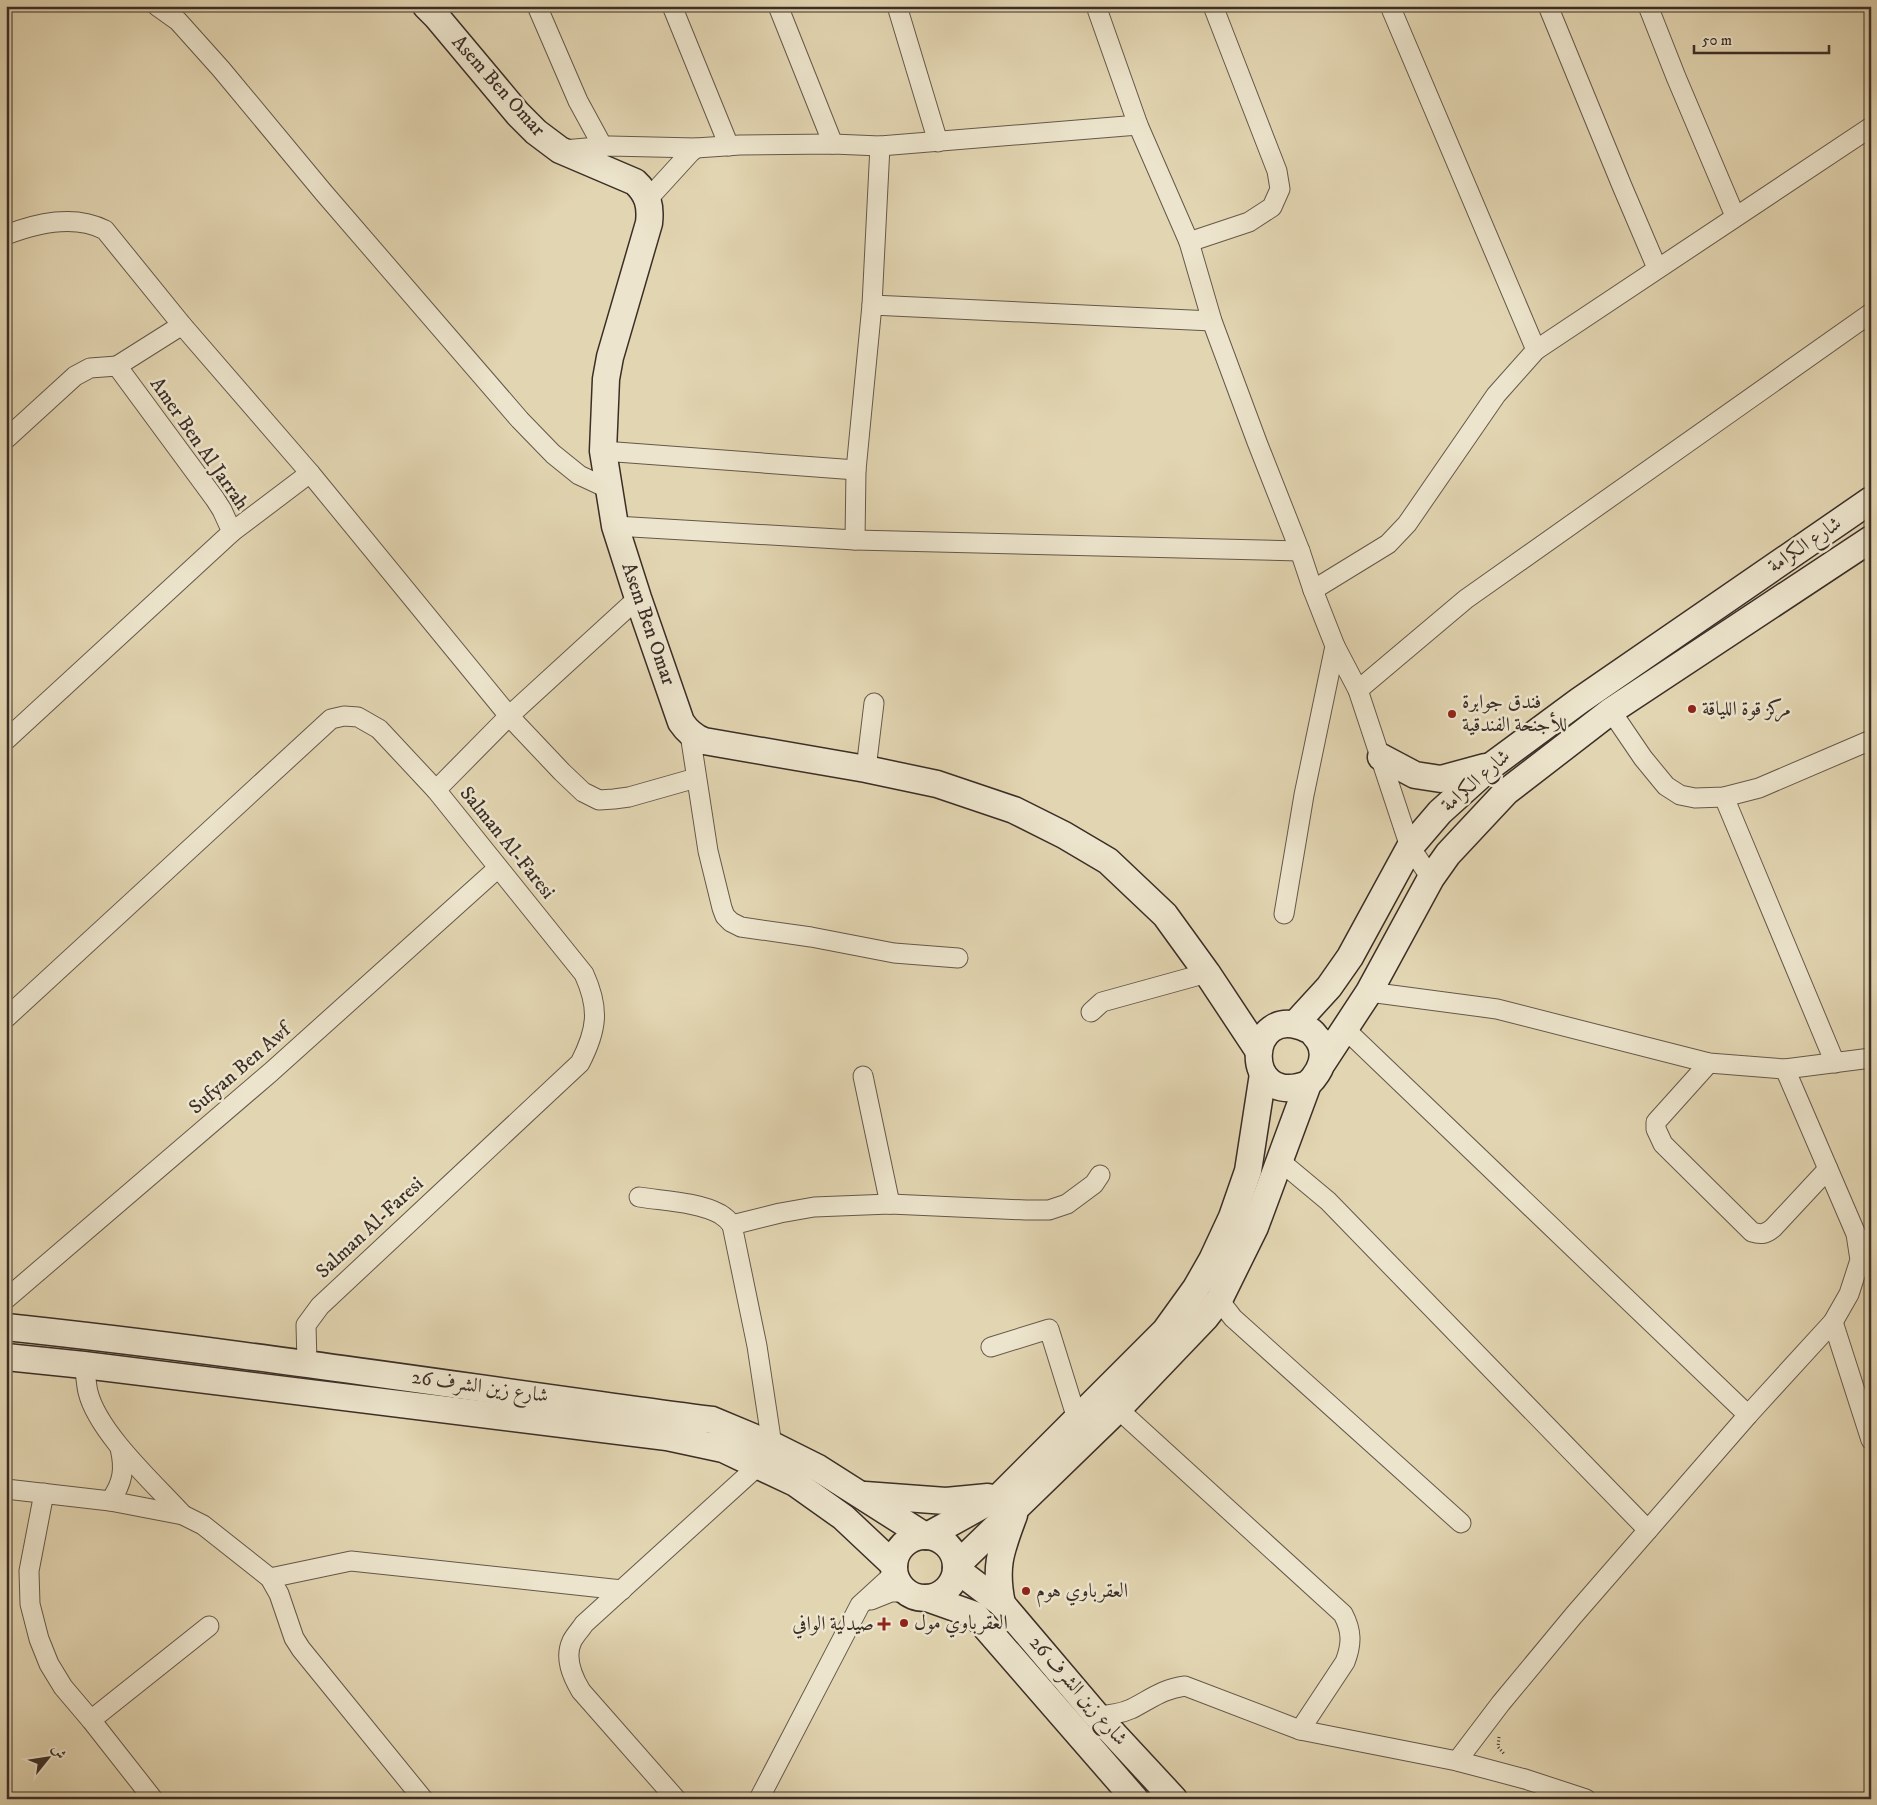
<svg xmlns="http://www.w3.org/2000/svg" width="1877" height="1805" font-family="'IM FELL DW Pica',Amiri,serif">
  <rect width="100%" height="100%" fill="#e2d5b1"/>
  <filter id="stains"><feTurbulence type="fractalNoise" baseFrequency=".004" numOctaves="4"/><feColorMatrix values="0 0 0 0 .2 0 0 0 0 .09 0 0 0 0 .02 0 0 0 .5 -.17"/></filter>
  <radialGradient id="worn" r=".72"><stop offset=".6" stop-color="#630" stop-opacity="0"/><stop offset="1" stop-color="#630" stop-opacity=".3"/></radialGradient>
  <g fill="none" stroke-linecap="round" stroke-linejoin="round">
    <g stroke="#65584a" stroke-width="21">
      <g id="street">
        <polyline points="157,6 178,21 221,69 324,193 520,420 553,454 579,475 609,489"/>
        <polyline points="537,6 578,101 603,147"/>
        <polyline points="672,6 729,146"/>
        <polyline points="778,6 833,144"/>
        <polyline points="897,6 938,142"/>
        <polyline points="1096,6 1138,125 1189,242 1212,321 1257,442 1300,551 1313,590 1335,646 1358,690 1410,847 1431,878"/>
        <polyline points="1390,6 1536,350"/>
        <polyline points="1548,6 1622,186 1657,268"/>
        <polyline points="1648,6 1676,77 1735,216"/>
        <polyline points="563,150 610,146 696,148 740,145 833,144 880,146 1138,125"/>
        <polyline points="648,199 690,153 696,148"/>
        <path d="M6 235C37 223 74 214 105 230L182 325 310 473 509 716 562 772 583 792 599 800 614 799 629 797 696 778"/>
        <polyline points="1189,242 1249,222 1272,207 1280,189 1277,171 1213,6"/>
        <polyline points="872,305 1212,321"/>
        <polyline points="117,366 182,325"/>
        <polyline points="6,439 75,376 90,368 117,366 215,499 222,510 232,532 6,740"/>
        <polyline points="603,451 856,470"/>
        <polyline points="615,526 855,540 1300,551"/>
        <polyline points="232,532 310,473"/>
        <polyline points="855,540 856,470 872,305 880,146"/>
        <polyline points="1313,590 1388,544 1407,524 1496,395 1536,350 1871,127"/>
        <polyline points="1358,690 1466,599 1871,313"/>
        <polyline points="1611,711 1643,758 1666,786 1680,795 1695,798 1724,797 1759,788 1871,740"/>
        <polyline points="690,734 708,851 722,908 725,916 731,922 741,927 811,937 894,953 958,958"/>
        <polyline points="866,769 874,703"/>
        <polyline points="436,790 509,716 638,598"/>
        <polyline points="1724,797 1835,1063"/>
        <polyline points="1284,914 1304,795 1335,646"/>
        <polyline points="1369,992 1497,1009 1709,1063 1785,1069 1871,1058"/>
        <polyline points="1091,1012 1102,1002 1207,973"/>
        <path d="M6 1018 331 719 344 716 358 717 379 729 436 790 584 974C600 1009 597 1030 580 1063L320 1306 306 1325 307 1363"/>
        <polyline points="1345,1029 1748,1415"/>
        <path d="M1709 1063 1656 1122V1129L1663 1144 1752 1232C1761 1235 1766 1234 1773 1228L1828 1169"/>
        <polyline points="863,1076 890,1204"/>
        <polyline points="1280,1161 1328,1201 1648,1530"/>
        <path d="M639 1197C664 1201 698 1202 720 1214 725 1217 729 1221 732 1225"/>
        <polyline points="6,1299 271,1072 498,868"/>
        <polyline points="1219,1300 1233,1318 1461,1523"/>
        <polyline points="1833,1322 1871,1440"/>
        <polyline points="991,1347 1049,1329 1077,1419"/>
        <path d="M84 1365C86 1374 86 1384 88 1392 98 1433 155 1484 183 1515"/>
        <path d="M1118 1409 1343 1614C1352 1631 1352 1644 1345 1662L1300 1730"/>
        <polyline points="772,1445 757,1346 732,1225 780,1213 814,1207 890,1204 1026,1210 1049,1210 1067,1204 1094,1184 1100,1175"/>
        <polyline points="6,1489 110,1501 183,1515 203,1525 270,1578 279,1594 294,1638 301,1649 423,1799"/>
        <polyline points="44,1493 29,1571 30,1604 39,1639 49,1664 63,1687 91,1720 153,1799"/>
        <path d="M110 1501C123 1483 125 1469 120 1448"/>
        <polyline points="270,1578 351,1561 622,1590"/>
        <polyline points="871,1600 891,1592 908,1592"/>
        <path d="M1097 1716C1109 1715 1120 1714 1131 1709 1151 1699 1162 1689 1185 1686L1300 1730 1457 1761 1525 1779 1586 1799"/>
        <polyline points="91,1720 209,1626"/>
        <polyline points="1457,1761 1501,1703 1574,1615 1748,1415 1833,1322 1849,1294 1860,1260 1856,1234 1785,1069"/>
        <path d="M676 1799 581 1691C572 1676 564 1658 572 1641 575 1635 581 1629 584 1624L759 1465"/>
        <polyline points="759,1799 860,1605 895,1573"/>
      </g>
    </g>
    <g stroke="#3b2e27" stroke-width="29">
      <g id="secondary">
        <path d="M426 6 436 16 518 114 536 132 560 150 635 182C648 194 651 206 649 223L610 357 606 379 603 451 615 526 638 598 681 722C687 731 693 737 704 741L866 769 937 784 1014 810 1064 835 1108 861 1165 915 1207 973 1258 1050"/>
        <polyline points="1381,757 1415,775 1441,779 1485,767"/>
        <polyline points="1296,1023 1329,987 1350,957 1410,847 1440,812 1491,766 1579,701 1871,500"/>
        <polyline points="1323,1062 1369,992 1431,878 1448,854 1506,792 1611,711 1871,539"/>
        <path d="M6 1327C242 1352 476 1389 712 1420L772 1445 818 1468 925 1536"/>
        <polyline points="6,1357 84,1365 667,1437 723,1449 795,1483 843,1517 894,1565"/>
        <polyline points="865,1495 946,1501 988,1497"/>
        <polyline points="927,1536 1001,1495 1165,1331 1196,1288 1212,1260 1232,1217 1248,1171 1263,1074"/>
        <circle cx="925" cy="1567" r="31"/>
        <path d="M956 1566 1118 1409 1205 1318 1219 1300 1255 1227 1308 1084C1320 1072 1329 1056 1318 1039 1314 1035 1313 1031 1307 1029 1245 1000 1240 1110 1308 1084"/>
        <polyline points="956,1569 1002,1604 1097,1716 1174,1799"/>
        <polyline points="927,1598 975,1615 1135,1799"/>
        <path d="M1002 1604C994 1566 1001 1550 1014 1515"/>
      </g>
    </g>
    <polyline stroke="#3b2e27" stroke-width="3" stroke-dasharray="1 2.5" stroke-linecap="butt" points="1499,1737 1498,1747 1505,1755"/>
    <use href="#street" stroke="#ece4cc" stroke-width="19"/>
    <use href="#secondary" stroke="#ece4cc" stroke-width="26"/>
  </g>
  <g fill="#8f2418" stroke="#ece4cc" stroke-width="2">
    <circle cx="1692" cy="709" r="5"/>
    <circle cx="1452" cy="714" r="5"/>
    <circle cx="1026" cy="1591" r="5"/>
    <circle cx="904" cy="1623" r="5"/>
    <path d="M881.5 1616.5h5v5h5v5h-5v5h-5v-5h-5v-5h5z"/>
  </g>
  <g text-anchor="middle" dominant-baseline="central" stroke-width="5" stroke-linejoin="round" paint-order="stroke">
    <g font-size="20" fill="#3b2e27" stroke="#ece4cc">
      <text transform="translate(498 86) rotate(48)">Asem Ben Omar</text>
      <text transform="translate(199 444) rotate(55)">Amer Ben Al Jarrah</text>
      <text transform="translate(1805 545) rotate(-34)">شارع الكرامة</text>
      <text transform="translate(648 624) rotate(71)">Asem Ben Omar</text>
      <text transform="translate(1476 781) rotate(-41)">شارع الكرامة</text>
      <text transform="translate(507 843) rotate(51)">Salman Al-Faresi</text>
      <text transform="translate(240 1069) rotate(-41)">Sufyan Ben Awf</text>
      <text transform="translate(370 1228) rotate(-43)">Salman Al-Faresi</text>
      <text transform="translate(480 1387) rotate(8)">شارع زين الشرف 26</text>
      <text transform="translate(1078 1691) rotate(49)">شارع زين الشرف 26</text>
    </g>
    <g font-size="20" fill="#3b2e27" stroke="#ece4cc" text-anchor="start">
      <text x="1462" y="702">فندق جوابرة<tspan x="1462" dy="23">للأجنحة الفندقية</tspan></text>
      <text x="1702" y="709">مركز قوة اللياقة</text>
      <text x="1036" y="1591">العقرباوي هوم</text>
      <text x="914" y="1623">العقرباوي مول</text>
      <text x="874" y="1624" text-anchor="end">صيدلية الوافي</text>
    </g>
  </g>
  <rect width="1877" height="1805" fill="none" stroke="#e2d5b1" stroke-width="25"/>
  <rect x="8" y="8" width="1862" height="1790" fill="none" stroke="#3b2e27" stroke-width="2.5"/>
  <rect x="12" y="12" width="1852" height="1780" fill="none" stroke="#3b2e27"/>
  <g transform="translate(48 1758) rotate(60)" stroke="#ece4cc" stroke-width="4" paint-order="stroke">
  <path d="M0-4L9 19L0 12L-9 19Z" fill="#3b2e27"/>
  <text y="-8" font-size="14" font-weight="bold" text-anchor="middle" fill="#3b2e27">ش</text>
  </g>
  <path d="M1694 45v8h135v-8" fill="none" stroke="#3b2e27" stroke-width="2.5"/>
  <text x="1702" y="45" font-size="15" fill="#3b2e27" stroke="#ece4cc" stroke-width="4" paint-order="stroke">50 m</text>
  <rect width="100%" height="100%" filter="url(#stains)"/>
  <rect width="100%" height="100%" fill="url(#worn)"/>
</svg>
